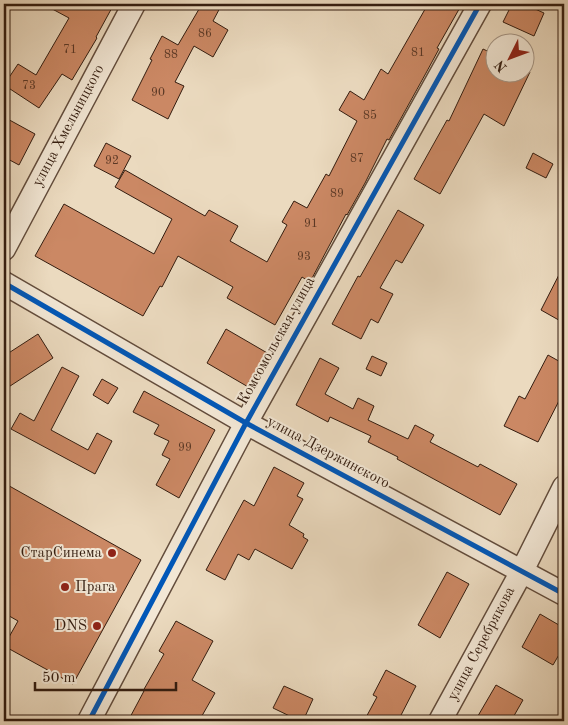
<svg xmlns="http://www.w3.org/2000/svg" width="568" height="725" font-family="'Old Standard TT',serif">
  <rect width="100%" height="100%" fill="#ebdabf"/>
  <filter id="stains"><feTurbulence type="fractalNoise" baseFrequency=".004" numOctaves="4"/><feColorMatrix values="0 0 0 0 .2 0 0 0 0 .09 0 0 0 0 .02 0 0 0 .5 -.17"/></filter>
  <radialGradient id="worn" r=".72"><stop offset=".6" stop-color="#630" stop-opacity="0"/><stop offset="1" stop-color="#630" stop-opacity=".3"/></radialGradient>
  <g fill="#cb8864" stroke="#341d10">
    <polygon points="43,4 114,4 96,37 97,38 72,80 62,74 39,108 4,85 18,64 36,75 69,18"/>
    <polygon points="202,4 222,4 213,21 228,30 213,57 194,46 175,82 184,86 168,119 132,100 152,60 150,59 162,36 178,45"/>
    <polygon points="428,4 462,4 437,48 439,49 426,73 389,140 387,139 365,183 347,215 346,214 310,282 302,277 275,325 227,298 233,287 178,256 162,287 160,286 143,316 35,256 64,204 154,254 172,219 115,187 125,170 205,216 209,210 238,226 230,241 267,262 287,225 282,222 294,201 307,208 326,174 329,176 357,121 339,110 350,91 364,100 381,69 388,74"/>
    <polygon points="512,4 524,4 544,13 534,36 503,22"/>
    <polygon points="483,49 496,55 496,72 530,72 504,126 484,114 440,194 414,179 447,120 449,121"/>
    <polygon points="4,117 35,134 19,165 4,157"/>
    <polygon points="106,143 131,156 119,179 94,166"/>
    <polygon points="533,153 553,164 546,178 526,168"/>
    <polygon points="398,210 424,225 402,263 396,260 380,288 393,294 378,323 371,319 361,339 332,324 358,276 360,277"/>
    <polygon points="564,265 564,323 541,310"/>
    <polygon points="226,329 269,354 250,388 207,363"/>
    <polygon points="38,334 53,358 4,390 4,356"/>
    <polygon points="548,355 564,364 564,391 538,442 504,426 519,396 525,399"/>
    <polygon points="372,356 387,363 381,376 366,369"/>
    <polygon points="320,358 339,368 325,394 353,409 358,398 374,406 368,420 408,439 415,425 434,435 430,442 478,467 480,464 517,484 500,515 397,459 398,457 368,442 371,436 330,417 328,422 296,405"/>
    <polygon points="62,367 79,376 51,430 88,450 97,433 112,441 95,474 11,429 20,413 34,421"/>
    <polygon points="102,379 118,388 108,404 93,395"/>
    <polygon points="144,391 215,430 179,498 156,485 170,459 162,455 169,441 154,434 159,425 133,412"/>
    <polygon points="274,467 304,483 297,496 303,499 289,525 304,534 303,537 308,540 292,569 255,549 249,560 238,554 225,580 206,570 244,500 254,506"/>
    <polygon points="4,483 141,560 73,684 4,646 18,621 4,613"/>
    <polygon points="447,572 469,584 440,638 418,625"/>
    <polygon points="540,614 564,628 564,646 553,665 522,647"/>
    <polygon points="176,621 213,641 192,680 215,693 199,721 128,721 144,691 143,691 164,654 159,651"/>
    <polygon points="386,670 416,686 398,721 364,721 377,697 373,695"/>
    <polygon points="496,685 523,700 511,721 475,721"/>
    <polygon points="284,686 313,699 303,721 300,721 273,708"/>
  </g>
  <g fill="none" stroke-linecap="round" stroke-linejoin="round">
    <g stroke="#624c3c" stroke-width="25">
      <g id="minor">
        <polyline points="4,249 134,4"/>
        <polyline points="4,283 246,423 564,594"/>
        <polyline points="89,721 246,423 480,4"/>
        <polyline points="440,721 522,571 564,487"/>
      </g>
    </g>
    <use href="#minor" stroke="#f2e7d5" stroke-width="22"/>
    <g stroke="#f2e7d5" stroke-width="8">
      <g id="cycleway">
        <polyline points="4,283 246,423 564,594"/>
        <polyline points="89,721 246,423 480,4"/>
      </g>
    </g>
    <use href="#cycleway" stroke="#0057b8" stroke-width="5"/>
  </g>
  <g fill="#8f2418" stroke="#f2e7d5" stroke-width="2">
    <circle cx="112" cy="553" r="5"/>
    <circle cx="65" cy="587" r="5"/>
    <circle cx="97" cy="626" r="5"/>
  </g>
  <g text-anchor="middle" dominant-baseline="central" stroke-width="4" stroke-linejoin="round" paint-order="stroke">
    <g font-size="12" fill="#5a3825">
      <text x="205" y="34">86</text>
      <text x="70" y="50">71</text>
      <text x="418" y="53">81</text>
      <text x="171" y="55">88</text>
      <text x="29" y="86">73</text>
      <text x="158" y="93">90</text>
      <text x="370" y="116">85</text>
      <text x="357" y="159">87</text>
      <text x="112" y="161">92</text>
      <text x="337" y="194">89</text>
      <text x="311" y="224">91</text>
      <text x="304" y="257">93</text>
      <text x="185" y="448">99</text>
    </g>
    <g font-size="15" fill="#341d10" stroke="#f2e7d5">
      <text transform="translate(69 126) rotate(-62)">улица Хмельницкого</text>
      <text transform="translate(277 341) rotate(-61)">Комсомольская улица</text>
      <text transform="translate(328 453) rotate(28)">улица Дзержинского</text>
      <text transform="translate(482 644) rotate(-62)">улица Серебрякова</text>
    </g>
    <g font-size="15" fill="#341d10" stroke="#f2e7d5" text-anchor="end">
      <text x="102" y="553">СтарСинема</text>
      <text x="75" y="587" text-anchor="start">Прага</text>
      <text x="87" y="626">DNS</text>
    </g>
  </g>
  <rect width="568" height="725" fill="none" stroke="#ebdabf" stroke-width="20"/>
  <rect x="5" y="5" width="558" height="715" fill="none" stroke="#341d10" stroke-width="2.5"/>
  <rect x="10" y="10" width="548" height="705" fill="none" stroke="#341d10"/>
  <g transform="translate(510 58) rotate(228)"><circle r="24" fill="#f2e7d5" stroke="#a69686"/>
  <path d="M0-4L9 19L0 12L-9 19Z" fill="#8f2418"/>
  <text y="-8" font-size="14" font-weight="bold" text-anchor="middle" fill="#341d10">N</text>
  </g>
  <path d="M35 682v8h141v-8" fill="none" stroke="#341d10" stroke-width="2.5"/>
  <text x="42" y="682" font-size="15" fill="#341d10" stroke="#f2e7d5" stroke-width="4" paint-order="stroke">50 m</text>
  <rect width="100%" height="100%" filter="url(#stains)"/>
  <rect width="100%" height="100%" fill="url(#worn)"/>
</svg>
